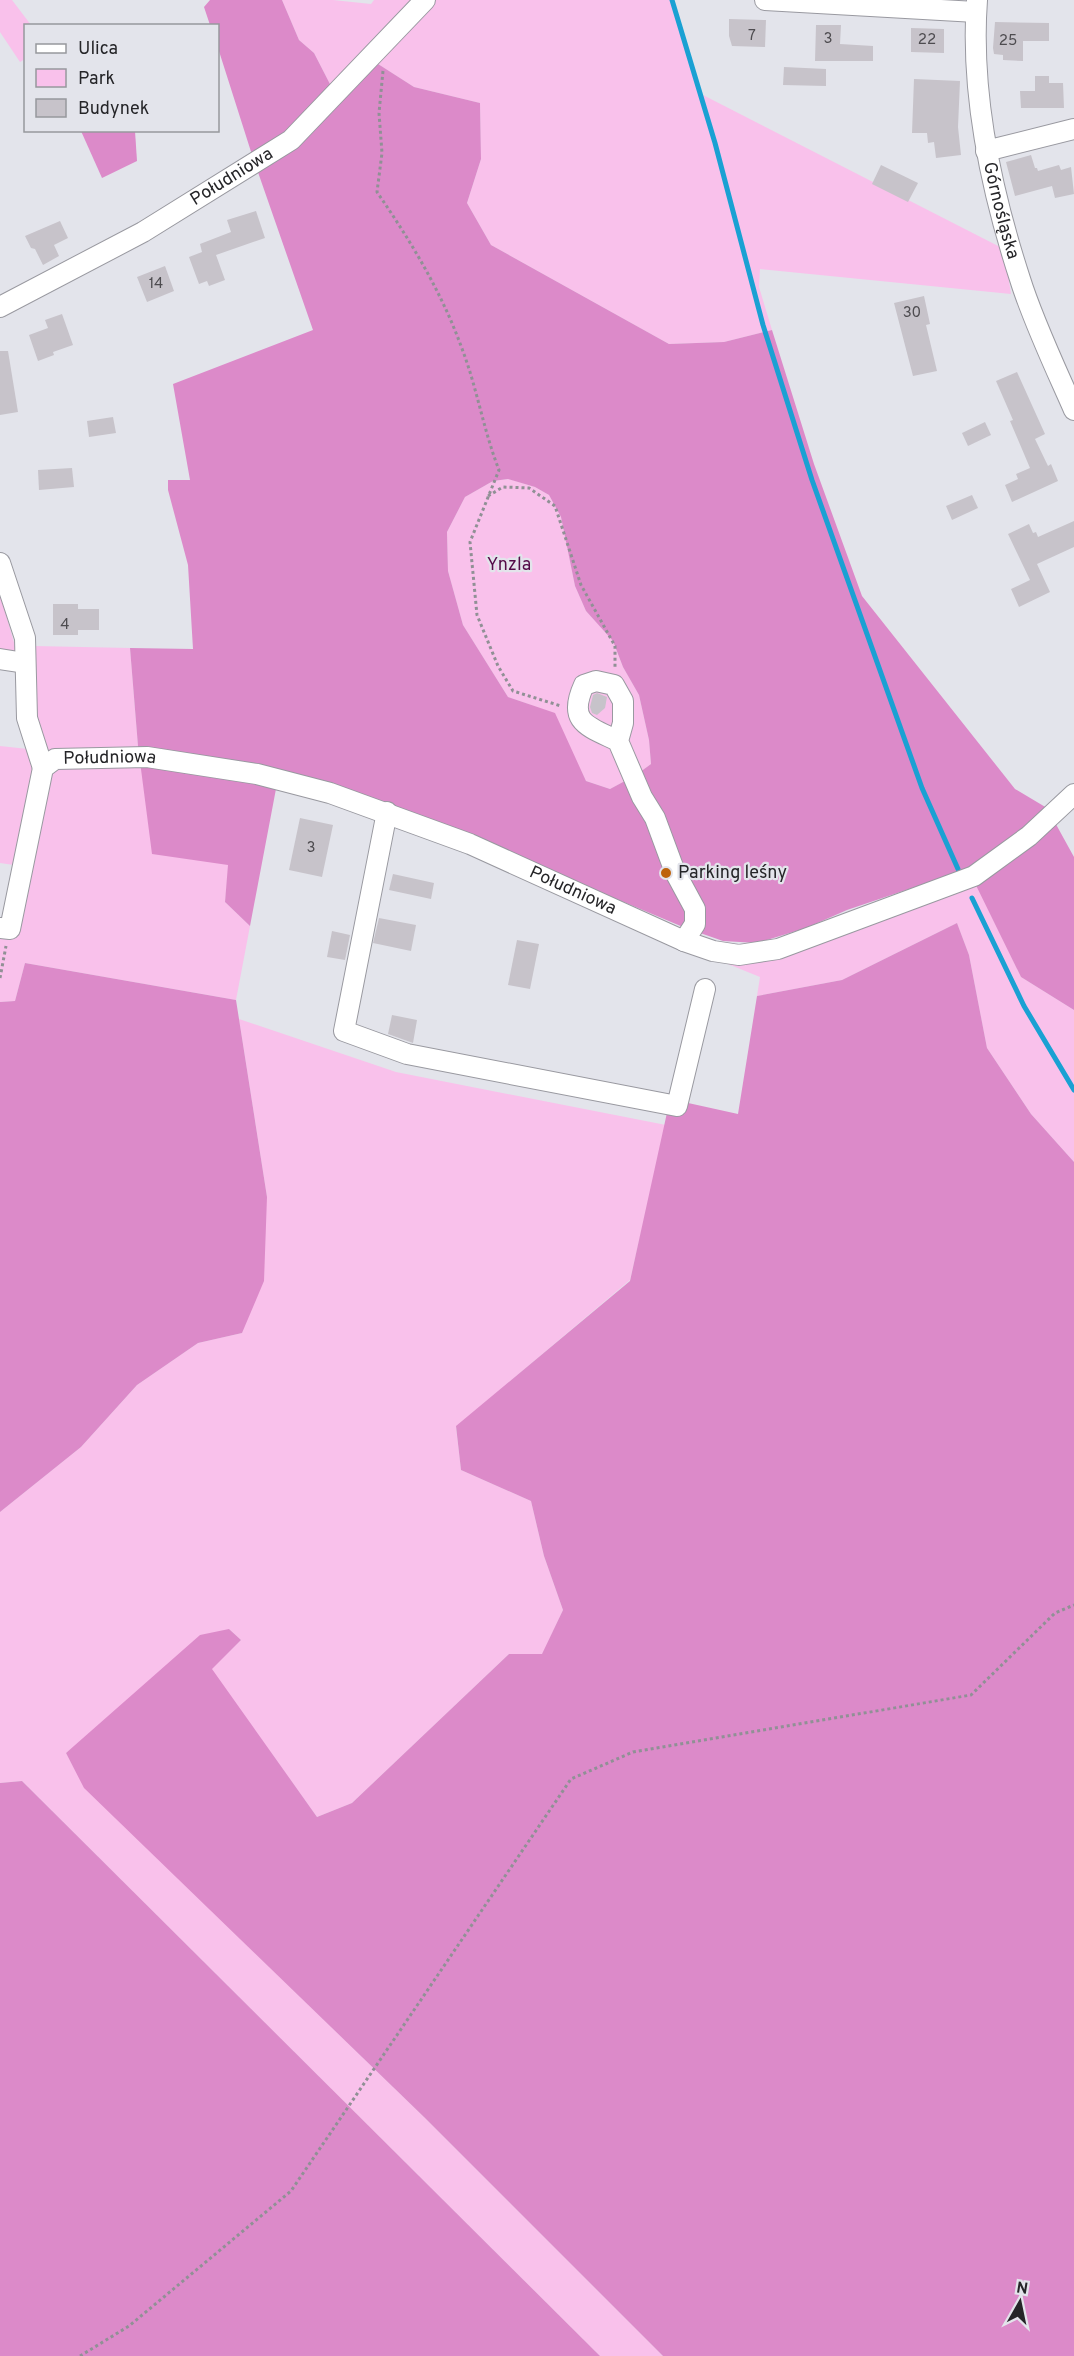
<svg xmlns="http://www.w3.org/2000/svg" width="1074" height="2356" font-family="Overpass,sans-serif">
  <rect width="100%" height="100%" fill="#e3e4eb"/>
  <g fill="#f9c1eb">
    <polygon points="0,0 12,0 31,25 26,26 25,59 20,62 0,32"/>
    <polygon points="282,0 333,0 371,4 374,0 670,0 701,94 1004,249 1011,294 760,269 759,287 772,330 724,342 669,344 491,245 467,203 481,159 480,103 414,87 364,55 332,88 314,53 299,40"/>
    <polygon points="509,479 535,487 549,495 561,517 575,586 586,611 613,641 623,667 639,695 649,740 651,764 636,775 610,789 586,781 576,762 531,705 508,697 463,625 448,571 447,532 465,497 493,481"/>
    <polygon points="0,593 18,657 0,654"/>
    <polygon points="34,646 130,648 138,746 229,865 225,902 250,926 236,1000 25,963 15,1001 0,1002 0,933 14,865 0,863 0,746 28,749"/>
    <polygon points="976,884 1021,977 1074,1010 1074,1162 1031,1114 987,1048 969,955 957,923 842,980 757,996 760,977 723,962"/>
    <polygon points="239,1019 396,1072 666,1125 630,1280 456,1427 461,1470 531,1501 544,1556 563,1610 542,1655 509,1654 352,1803 317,1817 211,1669 241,1640 229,1629 66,1753 85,1788 424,2117 663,2356 600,2356 22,1781 0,1783 0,1512 81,1447 137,1385 198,1343 242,1333 267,1197"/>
  </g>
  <g fill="#dc8ac9" fill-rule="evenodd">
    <path d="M210 0H282L299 40 314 53 332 88 364 55 414 87 480 103 481 159 467 203 491 245 669 344 724 342 772 330 814 464 862 596 1015 789 1047 808 1074 857V1010L1021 977 968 869 847 910 806 928 757 943 723 941 683 927 484 843 279 773 250 926 225 902 228 865 152 854 138 746 130 648 193 649 188 565 168 490V480H190L173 384 313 330 253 158 218 48V26L210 25 204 7ZM508 479 535 487 549 495 561 517 575 586 586 611 613 641 623 667 639 695 649 740 651 764 636 775 610 789 586 781 555 713 508 697 463 625 448 571 447 532 465 497 493 481Z"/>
    <polygon points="81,131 135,131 137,161 102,178"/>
    <polygon points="957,923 969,955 987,1048 1031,1114 1074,1162 1074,2356 663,2356 424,2117 84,1788 66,1753 200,1635 229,1629 241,1640 212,1669 317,1817 352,1803 509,1654 542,1654 563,1610 544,1556 531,1501 461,1470 456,1426 630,1281 670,1099 738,1114 757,996 842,980"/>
    <polygon points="25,963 236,1000 267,1197 264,1281 242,1333 198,1343 137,1385 81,1447 0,1512 0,1002 15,1001"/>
    <polygon points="22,1781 600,2356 0,2356 0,1783"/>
  </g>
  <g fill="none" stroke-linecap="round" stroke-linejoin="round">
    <g stroke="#1aa1d3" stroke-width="5">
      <polyline points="672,0 715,143 763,325 812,480 922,788 958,869"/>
      <polyline points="972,898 1024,1006 1074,1090"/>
    </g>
  </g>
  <g fill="#c7c3ca">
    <polygon points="729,19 766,20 765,47 732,46 729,36"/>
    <polygon points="995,22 1049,23 1049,41 1023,41 1023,61 1003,60 1003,55 994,54 993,48"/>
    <polygon points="816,25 841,25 840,44 873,46 873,61 815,61"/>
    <polygon points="911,28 944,29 944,53 911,52"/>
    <polygon points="784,67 826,69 826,86 783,85"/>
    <polygon points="1035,76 1049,76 1049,83 1063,83 1064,108 1021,108 1020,91 1035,91"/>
    <polygon points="914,79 960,81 958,127 961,155 936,158 934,142 928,143 927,133 912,133"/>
    <polygon points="1031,155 1035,168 1037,168 1038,171 1059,165 1061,170 1071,167 1074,194 1055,198 1052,186 1015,196 1006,162"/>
    <polygon points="881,165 918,183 908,202 872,184"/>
    <polygon points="256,211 265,238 216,255 225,280 209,286 207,281 199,284 189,257 202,252 200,244 231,232 227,220"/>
    <polygon points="60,221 68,238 54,245 59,256 43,265 35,249 31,248 25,236"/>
    <polygon points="165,266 174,291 147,302 137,277"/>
    <polygon points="924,296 930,324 926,325 937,371 913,376 894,303"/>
    <polygon points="62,314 73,345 53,352 54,355 38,361 29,335 48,328 45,320"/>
    <polygon points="0,351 8,351 18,412 0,415"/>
    <polygon points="1017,372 1045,434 1035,439 1048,466 1051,464 1058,481 1012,502 1005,485 1018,479 1016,474 1030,468 1010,421 1013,420 996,381"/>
    <polygon points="113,417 116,433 89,437 87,421"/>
    <polygon points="985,422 991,435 968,446 962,433"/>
    <polygon points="72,468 74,487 39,490 38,470"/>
    <polygon points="972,495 978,508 952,520 946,506"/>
    <polygon points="1074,521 1074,547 1037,564 1050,592 1019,607 1011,589 1030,580 1008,534 1029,524 1033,533 1036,532 1038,537"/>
    <polygon points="53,604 78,604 78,609 99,609 99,630 78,630 78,635 53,635"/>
    <polygon points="597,693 607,697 605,708 597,715 592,713 590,707 593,695"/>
    <polygon points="300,818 333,825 322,877 289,870"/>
    <polygon points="393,874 434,883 431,899 389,890"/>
    <polygon points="379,918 416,925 411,951 373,943"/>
    <polygon points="332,931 350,935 345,960 327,957"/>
    <polygon points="517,940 539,944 530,989 508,985"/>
    <polygon points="392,1015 417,1020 413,1043 388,1034"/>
  </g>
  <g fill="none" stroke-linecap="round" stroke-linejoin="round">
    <g stroke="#9999a0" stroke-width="22">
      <g id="minor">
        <polyline points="765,0 976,12"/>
        <path id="s1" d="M977 0C970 94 991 190 1020 279 1033 321 1056 369 1074 410"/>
        <polyline points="986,151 1074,129"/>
        <path id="s2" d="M0 307 143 232 291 140 425 0"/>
        <polyline points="0,563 25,638 27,718 43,768"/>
        <polyline points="0,659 25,663"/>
        <path d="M618 741C587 726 567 722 584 685L596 681 614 685 623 701V723L618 741 642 797 655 818 675 872 695 909V924L684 941"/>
        <polyline points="387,812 344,1031 407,1054 677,1106 705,989"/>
        <path id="s3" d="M0 928 10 929 43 768 55 759 147 757 257 774 330 793 470 844 684 941 713 951 739 955 778 949 974 876 1029 836 1074 794"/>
      </g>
    </g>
    <g stroke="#909095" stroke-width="3" stroke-dasharray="3 3" stroke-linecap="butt">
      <path d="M383 71 379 113 382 153 377 192C410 240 441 291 461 346 477 387 483 429 499 470L470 542 477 615 498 666 513 691 561 706"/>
      <polyline points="488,496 503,487 529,488 555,506 581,585 615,646 615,667"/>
      <polyline points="0,978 6,946"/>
      <polyline points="80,2356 129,2326 291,2191 571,1779 633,1752 971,1695 1055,1613 1074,1605"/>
    </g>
    <use href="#minor" stroke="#fff" stroke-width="20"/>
  </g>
  <circle fill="#be630c" stroke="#e3e4eb" stroke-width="2" cx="666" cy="873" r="6"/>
  <g text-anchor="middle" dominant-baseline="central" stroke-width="4.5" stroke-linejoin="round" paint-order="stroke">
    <g font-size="15" fill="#4e4c50">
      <text x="752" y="36">7</text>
      <text x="828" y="39">3</text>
      <text x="927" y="40">22</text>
      <text x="1008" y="41">25</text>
      <text x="156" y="284">14</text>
      <text x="912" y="313">30</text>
      <text x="65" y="625">4</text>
      <text x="311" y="848">3</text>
    </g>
    <g font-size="18" fill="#252528" stroke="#e3e4eb">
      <text stroke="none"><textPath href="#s2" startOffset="266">Południowa</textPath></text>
      <text stroke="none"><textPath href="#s1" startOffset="213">Górnośląska</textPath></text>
      <text stroke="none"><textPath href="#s3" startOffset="244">Południowa</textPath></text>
      <text stroke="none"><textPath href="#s3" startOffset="730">Południowa</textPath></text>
    </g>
    <g font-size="18" fill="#550b49" stroke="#e3e4eb">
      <text x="509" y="565">Ynzla</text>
    </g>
    <g font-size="18" fill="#252528" stroke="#e3e4eb" text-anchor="start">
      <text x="678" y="873">Parking leśny</text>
    </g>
  </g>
  <rect x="24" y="24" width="195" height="108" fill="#e3e4eb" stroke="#97989d" stroke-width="1.5"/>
  <rect x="36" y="44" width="30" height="9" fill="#ffffff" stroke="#97989d" stroke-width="1.5"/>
  <text x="78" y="54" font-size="18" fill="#252528">Ulica</text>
  <rect x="36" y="69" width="30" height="18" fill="#f9c1eb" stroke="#97989d" stroke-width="1.5"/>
  <text x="78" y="84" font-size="18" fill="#252528">Park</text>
  <rect x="36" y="99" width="30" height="18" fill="#c7c3ca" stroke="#97989d" stroke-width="1.5"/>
  <text x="78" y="114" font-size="18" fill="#252528">Budynek</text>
  <g transform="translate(1020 2302) rotate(9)" stroke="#e3e4eb" stroke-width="4.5" paint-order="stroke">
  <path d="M0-4.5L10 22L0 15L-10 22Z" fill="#252528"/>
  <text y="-9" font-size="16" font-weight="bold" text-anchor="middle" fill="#252528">N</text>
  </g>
</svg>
